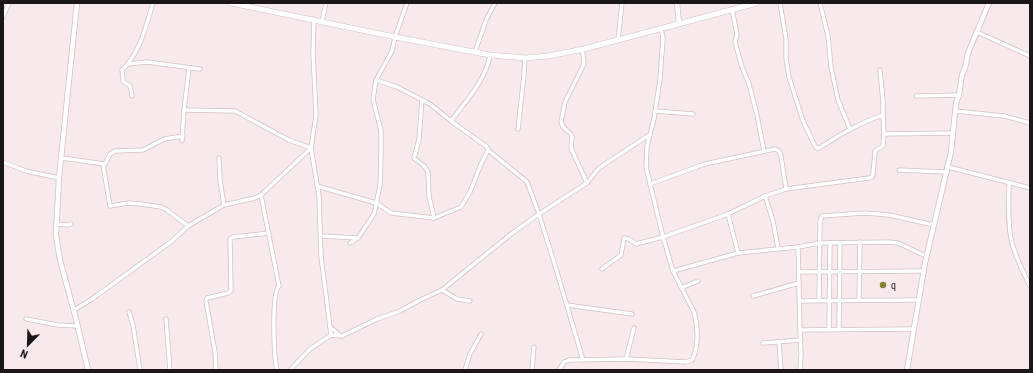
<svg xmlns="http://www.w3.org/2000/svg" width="1033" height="373" font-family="'Roboto Condensed',sans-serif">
  <rect width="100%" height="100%" fill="#f8e9ed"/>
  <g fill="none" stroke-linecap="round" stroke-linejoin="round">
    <g stroke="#cfc1c4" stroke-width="5">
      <g id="street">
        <path d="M780 3 786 39V58L789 77 803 121 816 148H819C840 135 859 123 883 115L884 134 953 133"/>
        <polyline points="820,3 828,36 831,67 838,100 850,129"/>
        <polyline points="732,9 737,35 735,42 742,67 749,84 757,115 764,151"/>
        <polyline points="3,17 9,3"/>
        <polyline points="314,19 313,53 316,115 311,148 319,196 321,256 331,335"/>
        <polyline points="322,21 326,3"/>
        <polyline points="977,32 1030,56"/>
        <polyline points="618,40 622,3"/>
        <polyline points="582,49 584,61 583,66 565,102 561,122 563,127 571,134 572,137 571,148 587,183"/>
        <polyline points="475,52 486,20 495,3"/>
        <polyline points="128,64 147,62 200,69"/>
        <polyline points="880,70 883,102 883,115"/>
        <polyline points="376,80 397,87 430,104 451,121 487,147 488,150 527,182 539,214 557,272 583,360"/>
        <path d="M132 96 130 86 123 81 122 70C140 53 146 26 153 3"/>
        <polyline points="916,96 959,95"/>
        <polyline points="422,100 419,139 414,158 424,166 428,172 429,196 434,218"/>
        <polyline points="184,110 235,111 289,140 311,148"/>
        <polyline points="655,111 693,114"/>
        <polyline points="955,111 1004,116 1030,123"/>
        <path d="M451 121C466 101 486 80 490 55"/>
        <polyline points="518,129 524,75 525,58"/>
        <polyline points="182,141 184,110 189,68"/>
        <polyline points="62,158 105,164 110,154 115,151 143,150 164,139 183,136"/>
        <polyline points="219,158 220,180 224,205"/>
        <polyline points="3,162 26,171 59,178"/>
        <polyline points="103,165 110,206 128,203 141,204 161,207 167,210 188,226"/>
        <polyline points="948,167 1030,188"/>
        <polyline points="899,170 947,172"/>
        <path d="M1009 183C1009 202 1007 224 1012 243 1016 258 1023 272 1030 286"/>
        <polyline points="650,184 705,164 775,149 779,151 781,156 786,189"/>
        <polyline points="317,186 376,203 391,213 434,218 461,207 470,192 481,164 488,150"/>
        <path d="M261 195 279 286C271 294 274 358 277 370"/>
        <polyline points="765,196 773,221 778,248"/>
        <polyline points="728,214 738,253"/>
        <polyline points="56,224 68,225 71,224"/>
        <polyline points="321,236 358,238"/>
        <polyline points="350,243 358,238 374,214 380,185 381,155 381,131 373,99 376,80 392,51 395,37 407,3"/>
        <polyline points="798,247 800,330 801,354 800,370"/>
        <polyline points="602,269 621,255 624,238 629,239 636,244 663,237 728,214 765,196 786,189 869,178 872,177 873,174 875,151 883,146 884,134"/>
        <polyline points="673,271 738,253 798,247 820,243 889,242 898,243 926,256"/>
        <polyline points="798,272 923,271"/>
        <polyline points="681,288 698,281"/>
        <polyline points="442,290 457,299 470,301"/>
        <polyline points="753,296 799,283"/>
        <polyline points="819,300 820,221 822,216 865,213 889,215 934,225"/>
        <polyline points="859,300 860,242"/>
        <polyline points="799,301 919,300"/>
        <polyline points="567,305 632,314"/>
        <polyline points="74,310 92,299 172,241 188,226 224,205 255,198 261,195 311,148"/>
        <polyline points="129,312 133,325 140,370"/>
        <polyline points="26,319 58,325 78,326"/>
        <polyline points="166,319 170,370"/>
        <polyline points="330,327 341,336"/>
        <polyline points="839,329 840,243"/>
        <polyline points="800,330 914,329"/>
        <polyline points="829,330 830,243"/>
        <polyline points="779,342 781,370"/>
        <polyline points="763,343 801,340"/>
        <polyline points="626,359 634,328"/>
        <polyline points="216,370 215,352 206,301 207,298 228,293 231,291 230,239 233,237 269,233"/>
        <polyline points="290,370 310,349 331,335 342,336 377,319 400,311 420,300 442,290 511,234 539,214 587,183 599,168 649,135"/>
        <polyline points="465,370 470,354 481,334"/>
        <polyline points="532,370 534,347"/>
        <path d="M559 370 564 362 569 360 626 359 686 362 692 360C699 347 698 326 694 312L673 271 663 237 646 167 647 146 654 119 660 79 663 38 661 28"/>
      </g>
    </g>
    <g stroke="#cfc1c4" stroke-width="6">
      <g id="secondary">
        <polyline points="77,3 59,178 56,235 60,260 76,319 88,370"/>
        <polyline points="677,3 679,24"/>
        <polyline points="907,370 925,263 951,152 956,103 959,95 962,75 965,68 968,53 989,3"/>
      </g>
    </g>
    <g stroke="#cfc1c4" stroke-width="6">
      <polyline id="primary" points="231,3 395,37 490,55 525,58 548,56 584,49 757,3"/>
    </g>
    <use href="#street" stroke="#fff" stroke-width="3.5"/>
    <use href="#secondary" stroke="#fff" stroke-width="4.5"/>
    <use href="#primary" stroke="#fff" stroke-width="5"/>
  </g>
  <circle fill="#86822a" stroke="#f8e9ed" stroke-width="1.5" cx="883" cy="285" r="4"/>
  <g text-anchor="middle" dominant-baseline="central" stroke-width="3.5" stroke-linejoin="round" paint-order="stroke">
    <g font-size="10" fill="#1b1617" stroke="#f8e9ed" text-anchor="start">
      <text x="891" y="285">q</text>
    </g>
  </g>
  <rect width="1033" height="373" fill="none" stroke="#1b1617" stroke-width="8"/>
  <g transform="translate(28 345) rotate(203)" stroke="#f8e9ed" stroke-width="3" paint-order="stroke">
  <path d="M0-3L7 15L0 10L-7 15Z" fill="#1b1617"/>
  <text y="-6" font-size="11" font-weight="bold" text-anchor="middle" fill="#1b1617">N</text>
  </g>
</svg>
